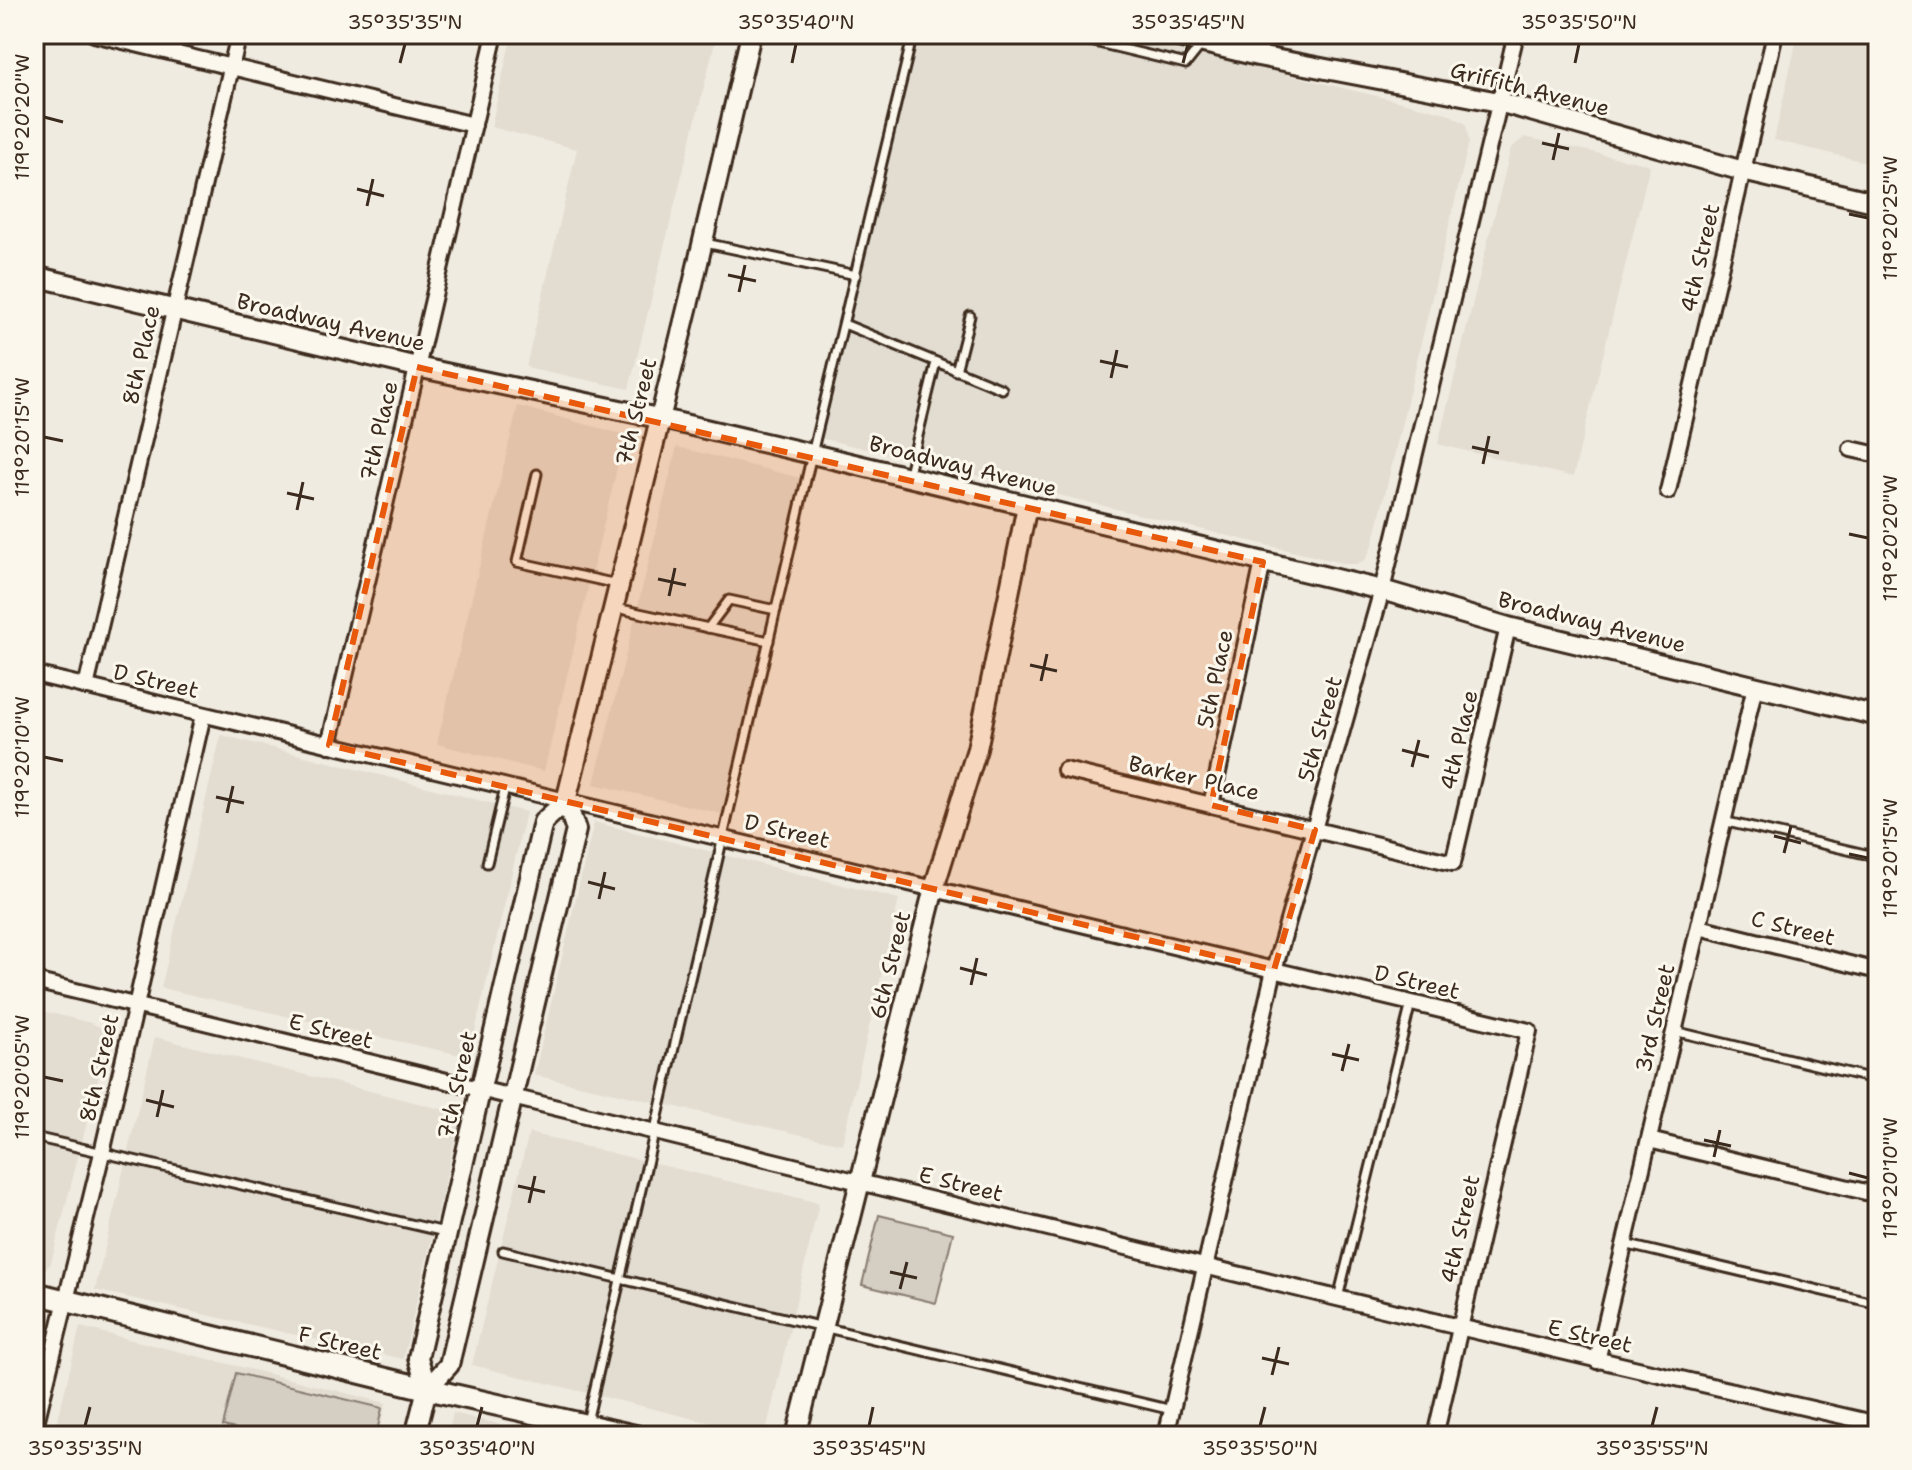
<svg xmlns="http://www.w3.org/2000/svg" width="1912" height="1470" font-family="'Shantell Sans',sans-serif">
  <rect width="100%" height="100%" fill="#f0ebe0"/>
  <filter id="ink" filterUnits="userSpaceOnUse"><feTurbulence type="fractalNoise" baseFrequency=".0125" numOctaves="2"/><feDisplacementMap in="SourceGraphic" scale="16" xChannelSelector="R" yChannelSelector="G"/><feConvolveMatrix kernelMatrix="1 2 1 2 8 2 1 2 1" color-interpolation-filters="sRGB"/></filter>
  <g filter="url(#ink)">
    <g fill="#e2dcd1">
      <polygon points="512,34 717,34 629,389 526,367 577,149 491,127"/>
      <polygon points="913,34 1118,34 1447,113 1466,124 1469,142 1373,544 1366,559 1357,564 1346,564 816,437"/>
      <polygon points="1798,34 1878,34 1878,165 1774,140"/>
      <polygon points="1525,137 1650,165 1573,477 1438,444 1511,148"/>
      <polygon points="518,406 625,435 544,771 437,744"/>
      <polygon points="677,447 812,481 732,816 594,784"/>
      <polygon points="221,735 526,812 469,1057 161,988"/>
      <polygon points="594,822 899,899 842,1144 534,1075"/>
      <polygon points="34,1009 91,1023 110,1032 51,1263 38,1277 34,1276"/>
      <polygon points="155,1037 461,1114 403,1359 95,1290"/>
      <polygon points="529,1133 819,1203 765,1436 472,1365"/>
      <polygon points="80,1327 386,1403 378,1436 54,1436"/>
      <polygon points="453,1413 546,1436 448,1436"/>
    </g>
    <g fill="#d5cec3" stroke="#887c70" stroke-width="2">
      <polygon points="879,1215 953,1233 936,1303 862,1285"/>
      <polygon points="236,1373 382,1408 376,1436 265,1436 223,1426"/>
    </g>
    <g fill="none" stroke-linecap="round" stroke-linejoin="round">
      <g stroke="#3b2a1e" stroke-width="13">
        <g id="lane">
          <polyline points="1061,34 1186,64 1202,44"/>
          <polyline points="705,243 856,275"/>
          <polyline points="844,324 1002,389"/>
          <polyline points="956,371 970,316"/>
          <polyline points="537,474 517,562 617,584"/>
          <polyline points="908,477 936,362"/>
          <polyline points="616,608 769,641"/>
          <polyline points="708,628 729,600 776,610"/>
          <polyline points="1723,821 1878,857"/>
          <polyline points="487,863 505,788"/>
          <polyline points="1674,1031 1878,1080"/>
          <polyline points="34,1137 445,1232"/>
          <polyline points="1624,1244 1878,1304"/>
          <polyline points="503,1251 1172,1410"/>
          <polyline points="1338,1298 1411,1003"/>
          <polyline points="587,1422 816,437 913,34"/>
        </g>
      </g>
      <g stroke="#3b2a1e" stroke-width="20">
        <g id="street">
          <polyline points="94,34 474,125"/>
          <polyline points="1258,56 1263,34"/>
          <polyline points="1851,449 1878,455"/>
          <polyline points="1668,491 1775,34"/>
          <polyline points="34,674 1529,1031 1435,1436"/>
          <polyline points="86,687 239,34"/>
          <polyline points="329,745 495,34"/>
          <polyline points="1065,770 1453,863 1508,627"/>
          <polyline points="1211,805 1263,562"/>
          <polyline points="1699,927 1878,971"/>
          <path d="M34 981C649 1128 1261 1285 1878 1424"/>
          <polyline points="1649,1140 1878,1195"/>
          <polyline points="1597,1361 1755,686"/>
          <polyline points="34,1431 102,1153 203,715"/>
          <polyline points="1166,1436 1274,970 1382,590 1516,34"/>
        </g>
      </g>
      <g stroke="#3b2a1e" stroke-width="24">
        <g id="secondary">
          <polyline points="1166,34 1258,56 1499,102 1743,171 1878,203"/>
          <polyline points="34,276 417,367 658,418 812,454 1382,590 1508,627 1878,716"/>
          <polyline points="427,1389 418,1358 543,822 566,801"/>
          <polyline points="415,1436 427,1389 449,1365 576,830 566,801 690,297 751,34"/>
          <polyline points="796,1436 934,888 977,749 1027,506"/>
        </g>
      </g>
      <g stroke="#3b2a1e" stroke-width="26">
        <polyline id="primary" points="34,1293 427,1389 635,1436"/>
      </g>
      <use href="#lane" stroke="#fbf7ec" stroke-width="7"/>
      <use href="#street" stroke="#fbf7ec" stroke-width="14"/>
      <use href="#secondary" stroke="#fbf7ec" stroke-width="18"/>
      <use href="#primary" stroke="#fbf7ec" stroke-width="20"/>
    </g>
  </g>
  <path fill="#e8590c" fill-opacity="0.2" stroke="#e8590c" stroke-width="6" stroke-dasharray="16 10" stroke-linejoin="round" d="M417 367 1263 562 1211 805 1315 830 1274 970 329 745Z"/>
  <path fill="none" stroke="#3b2a1e" stroke-width="3" d="M400 63 405 44M792 63 796 44M1183 63 1188 44M1575 63 1579 44M44 117 63 122M1542 143 1569 149M1553 160 1559 133M357 189 384 196M367 206 373 179M1849 214 1868 218M728 275 756 281M739 292 745 265M1100 361 1128 367M1111 378 1117 350M44 437 63 441M1472 447 1499 453M1483 464 1489 436M287 493 314 499M297 510 303 482M1849 534 1868 538M658 579 686 585M669 596 675 568M1030 665 1057 671M1041 681 1047 654M1402 750 1429 757M44 757 63 761M1412 767 1419 740M216 797 244 803M227 813 233 786M1774 836 1801 843M1784 853 1791 826M1849 854 1868 858M588 882 615 889M599 899 605 872M960 968 987 975M971 985 977 958M1332 1054 1359 1060M1342 1071 1349 1044M44 1077 63 1081M146 1100 174 1107M157 1117 163 1090M1704 1140 1731 1146M1714 1157 1720 1130M1849 1173 1868 1178M518 1186 545 1192M529 1203 535 1176M890 1272 917 1278M900 1289 907 1262M1262 1358 1289 1364M1272 1375 1279 1347M85 1426 90 1407M477 1426 482 1407M869 1426 873 1407M1260 1426 1265 1407M1652 1426 1657 1407"/>
  <g text-anchor="middle" dominant-baseline="central" stroke-width="6" stroke-linejoin="round" paint-order="stroke">
    <g font-size="22" fill="#3b2a1e" stroke="#fbf7ec">
      <text transform="translate(1530 89) rotate(14)">Griffith Avenue</text>
      <text transform="translate(1700 258) rotate(-77)">4th Street</text>
      <text transform="translate(331 322) rotate(13)">Broadway Avenue</text>
      <text transform="translate(141 355) rotate(-77)">8th Place</text>
      <text transform="translate(636 412) rotate(-76)">7th Street</text>
      <text transform="translate(379 431) rotate(-77)">7th Place</text>
      <text transform="translate(963 466) rotate(14)">Broadway Avenue</text>
      <text transform="translate(1592 622) rotate(14)">Broadway Avenue</text>
      <text transform="translate(1215 679) rotate(-78)">5th Place</text>
      <text transform="translate(156 681) rotate(13)">D Street</text>
      <text transform="translate(1320 729) rotate(-74)">5th Street</text>
      <text transform="translate(1459 740) rotate(-77)">4th Place</text>
      <text transform="translate(1194 778) rotate(13)">Barker Place</text>
      <text transform="translate(787 831) rotate(13)">D Street</text>
      <text transform="translate(1793 928) rotate(14)">C Street</text>
      <text transform="translate(890 965) rotate(-76)">6th Street</text>
      <text transform="translate(1417 982) rotate(13)">D Street</text>
      <text transform="translate(1655 1018) rotate(-77)">3rd Street</text>
      <text transform="translate(331 1031) rotate(14)">E Street</text>
      <text transform="translate(99 1068) rotate(-77)">8th Street</text>
      <text transform="translate(457 1085) rotate(-77)">7th Street</text>
      <text transform="translate(961 1184) rotate(14)">E Street</text>
      <text transform="translate(1460 1229) rotate(-77)">4th Street</text>
      <text transform="translate(1590 1336) rotate(13)">E Street</text>
      <text transform="translate(340 1343) rotate(13)">F Street</text>
    </g>
  </g>
  <rect width="1912" height="1470" fill="none" stroke="#fbf7ec" stroke-width="88"/>
  <rect x="44" y="44" width="1824" height="1382" fill="none" stroke="#3b2a1e" stroke-width="3"/>
  <g font-size="20" text-anchor="middle" fill="#3b2a1e">
    <text x="405" y="29">35°35'35"N</text>
    <text x="796" y="29">35°35'40"N</text>
    <text x="1188" y="29">35°35'45"N</text>
    <text x="1579" y="29">35°35'50"N</text>
    <text transform="translate(22 117) rotate(-90)" y="7">119°20'20"W</text>
    <text transform="translate(1890 218) rotate(-90)" y="7">119°20'25"W</text>
    <text transform="translate(22 437) rotate(-90)" y="7">119°20'15"W</text>
    <text transform="translate(1890 538) rotate(-90)" y="7">119°20'20"W</text>
    <text transform="translate(22 757) rotate(-90)" y="7">119°20'10"W</text>
    <text transform="translate(1890 858) rotate(-90)" y="7">119°20'15"W</text>
    <text transform="translate(22 1077) rotate(-90)" y="7">119°20'05"W</text>
    <text transform="translate(1890 1178) rotate(-90)" y="7">119°20'10"W</text>
    <text x="85" y="1455">35°35'35"N</text>
    <text x="477" y="1455">35°35'40"N</text>
    <text x="869" y="1455">35°35'45"N</text>
    <text x="1260" y="1455">35°35'50"N</text>
    <text x="1652" y="1455">35°35'55"N</text>
  </g>
</svg>
